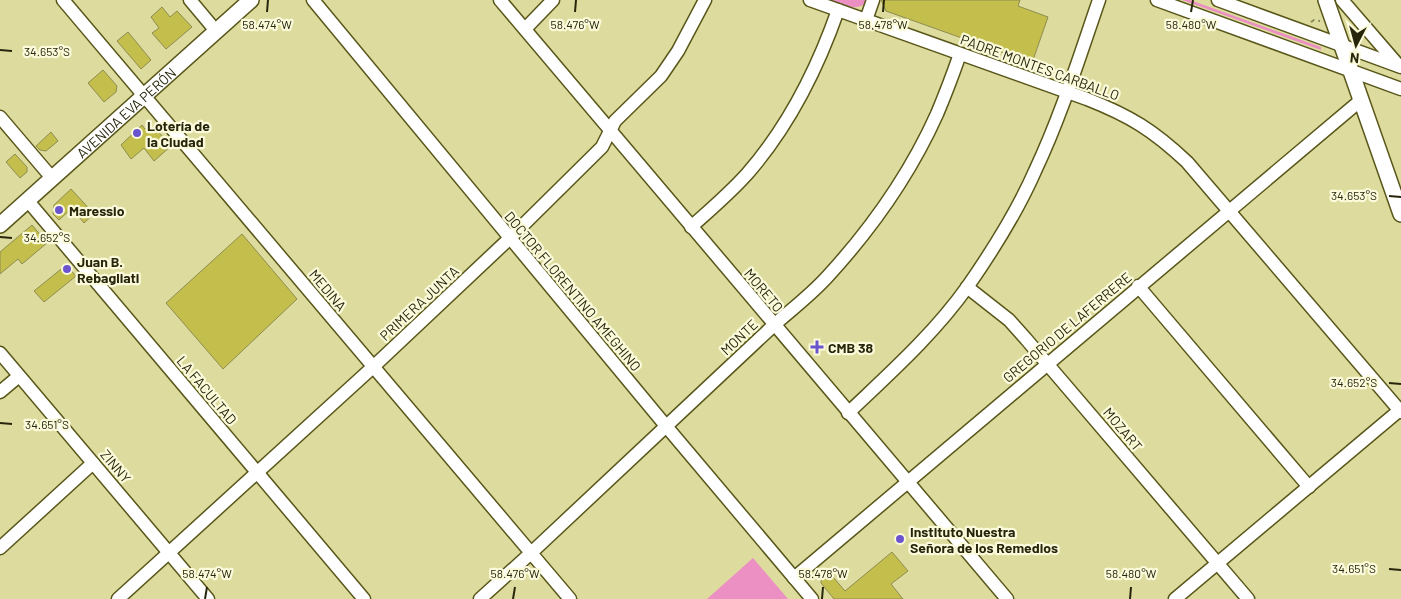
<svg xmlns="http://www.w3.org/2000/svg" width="1401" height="599" font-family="Barlow,sans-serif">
  <rect width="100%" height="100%" fill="#dddc9e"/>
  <g fill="#ec8fc2">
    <path d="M830 0H868C859 14 843 4 830 0Z"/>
    <polygon points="1182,0 1190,0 1321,47 1321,50"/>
    <polygon points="753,558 788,599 707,599"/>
  </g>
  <g fill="#c4bf4c" stroke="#8e8c51">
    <polygon points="881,0 1020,0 1018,6 1048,17 1032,63 886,11"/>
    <polygon points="162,7 170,17 177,11 192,27 166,49 152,33 159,28 151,17"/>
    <polygon points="128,32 151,60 141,69 117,41"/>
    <polygon points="103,70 117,86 116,92 104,102 88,83"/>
    <polygon points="142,125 145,129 148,127 151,130 154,127 171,146 154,161 144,148 131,159 121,145"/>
    <polygon points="51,132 58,141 46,151 40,150 36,146"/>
    <polygon points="15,154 27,167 27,172 20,178 6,162"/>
    <polygon points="71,189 94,214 84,223 72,208 59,220 53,214 54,205"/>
    <polygon points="32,225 47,243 22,264 18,259 0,274 0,252"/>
    <polygon points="242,234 297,299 223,369 166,303"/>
    <polygon points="66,265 76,276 44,302 34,291"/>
    <polygon points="892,552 908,571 891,584 903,599 834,599 821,583 822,573 827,570 845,591"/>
  </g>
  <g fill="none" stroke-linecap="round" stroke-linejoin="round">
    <g stroke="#585619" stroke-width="15">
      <g id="minor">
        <polyline points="63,0 570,599"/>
        <polyline points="190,0 216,31"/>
        <polyline points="313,0 666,426 812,599"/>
        <polyline points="500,0 1007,599"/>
        <path d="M810 0 1087 99C1130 116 1153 130 1187 162L1401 412"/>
        <polyline points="1157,0 1401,89"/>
        <polyline points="1218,0 1401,67"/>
        <polyline points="1342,0 1399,66"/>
        <polyline points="866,20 873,0"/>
        <polyline points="525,29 553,0"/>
        <polyline points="0,117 52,178"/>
        <polyline points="28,201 364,599"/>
        <path d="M691 227C710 210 730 193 747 174 789 126 817 70 838 10"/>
        <polyline points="1138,286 1309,487"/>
        <polyline points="967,287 1009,320 1026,339 1248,599"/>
        <polyline points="0,353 208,599"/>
        <polyline points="0,392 19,376"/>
        <path d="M848 413C890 373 934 334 968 286 993 250 1017 212 1035 171 1061 116 1079 58 1099 0"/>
        <polyline points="0,548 93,463"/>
        <polyline points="794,578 1361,100"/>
        <polyline points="118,599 373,367 510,238 602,147 615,121 661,76 678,51 705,0"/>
        <path d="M480 599 531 553 774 325C792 309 812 294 828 276 872 228 910 174 937 114 945 95 953 74 960 54"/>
        <polyline points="1175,599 1401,409"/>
      </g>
    </g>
    <g stroke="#585619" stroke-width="18">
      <g id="major">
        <polyline points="1326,0 1401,214"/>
        <path id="s1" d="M0 225 251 0"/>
      </g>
    </g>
    <polyline stroke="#848357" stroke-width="2" stroke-dasharray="4 4" stroke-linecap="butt" points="1311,22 1314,20 1320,21"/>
    <use href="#minor" stroke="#fff" stroke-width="12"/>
    <use href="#major" stroke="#fff" stroke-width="15"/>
  </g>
  <path fill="none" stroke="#27260d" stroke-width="2" d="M267 12 268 0M575 12 576 0M883 12 884 0M1191 12 1193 0M0 50 12 51M1389 196 1401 197M0 237 12 238M1389 383 1401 384M0 423 12 424M1389 569 1401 570M205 599 207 587M513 599 515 587M822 599 823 587M1130 599 1131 587"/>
  <g fill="#6b55ce" stroke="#fbfbdc" stroke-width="2">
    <circle cx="137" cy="133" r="5"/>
    <circle cx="59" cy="210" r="5"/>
    <circle cx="67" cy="269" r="5"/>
    <path d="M814.5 339.5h5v5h5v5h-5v5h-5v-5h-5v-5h5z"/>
    <circle cx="900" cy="539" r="5"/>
  </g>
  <g text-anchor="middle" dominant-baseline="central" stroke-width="4.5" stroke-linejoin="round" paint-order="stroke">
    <g font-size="14" fill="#27260d" stroke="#fbfbdc">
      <text transform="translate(1040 67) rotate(20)">PADRE MONTES CARBALLO</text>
      <text stroke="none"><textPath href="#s1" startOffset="169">AVENIDA EVA PERÓN</textPath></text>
      <text transform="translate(328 290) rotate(50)">MEDINA</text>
      <text transform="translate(764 290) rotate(50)">MORETO</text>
      <text transform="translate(573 291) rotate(50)">DOCTOR FLORENTINO AMEGHINO</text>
      <text transform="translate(419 303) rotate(-43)">PRIMERA JUNTA</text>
      <text transform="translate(1067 327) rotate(-40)">GREGORIO DE LAFERRERE</text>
      <text transform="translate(739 337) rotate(-43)">MONTE</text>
      <text transform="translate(207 390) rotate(50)">LA FACULTAD</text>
      <text transform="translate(1123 429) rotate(50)">MOZART</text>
      <text transform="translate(116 466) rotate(50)">ZINNY</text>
    </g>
    <g font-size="14" font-weight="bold" fill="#27260d" stroke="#fbfbdc" text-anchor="start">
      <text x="147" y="125">Lotería de<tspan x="147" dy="16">la Ciudad</tspan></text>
      <text x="69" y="210">Maressio</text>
      <text x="77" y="261">Juan B.<tspan x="77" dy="16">Rebagliati</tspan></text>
      <text x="828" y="347">CMB 38</text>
      <text x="910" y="531">Instituto Nuestra<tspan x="910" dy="16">Señora de los Remedios</tspan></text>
    </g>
  </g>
  <g font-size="12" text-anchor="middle" fill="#27260d" stroke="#fbfbdc" stroke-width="4.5" stroke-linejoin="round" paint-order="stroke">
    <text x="267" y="29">58.474°W</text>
    <text x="575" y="29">58.476°W</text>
    <text x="883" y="29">58.478°W</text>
    <text x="1191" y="29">58.480°W</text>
    <text x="47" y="56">34.653°S</text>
    <text x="1354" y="200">34.653°S</text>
    <text x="47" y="242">34.652°S</text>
    <text x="1354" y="387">34.652°S</text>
    <text x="47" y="429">34.651°S</text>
    <text x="1354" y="573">34.651°S</text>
    <text x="207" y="578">58.474°W</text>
    <text x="515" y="578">58.476°W</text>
    <text x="823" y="578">58.478°W</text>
    <text x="1131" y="578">58.480°W</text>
  </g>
  <g transform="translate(1356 45) rotate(186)" stroke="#fbfbdc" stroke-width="4" paint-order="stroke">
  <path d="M0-4L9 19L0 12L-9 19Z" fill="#27260d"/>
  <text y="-8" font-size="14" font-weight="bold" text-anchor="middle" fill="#27260d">N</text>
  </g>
</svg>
